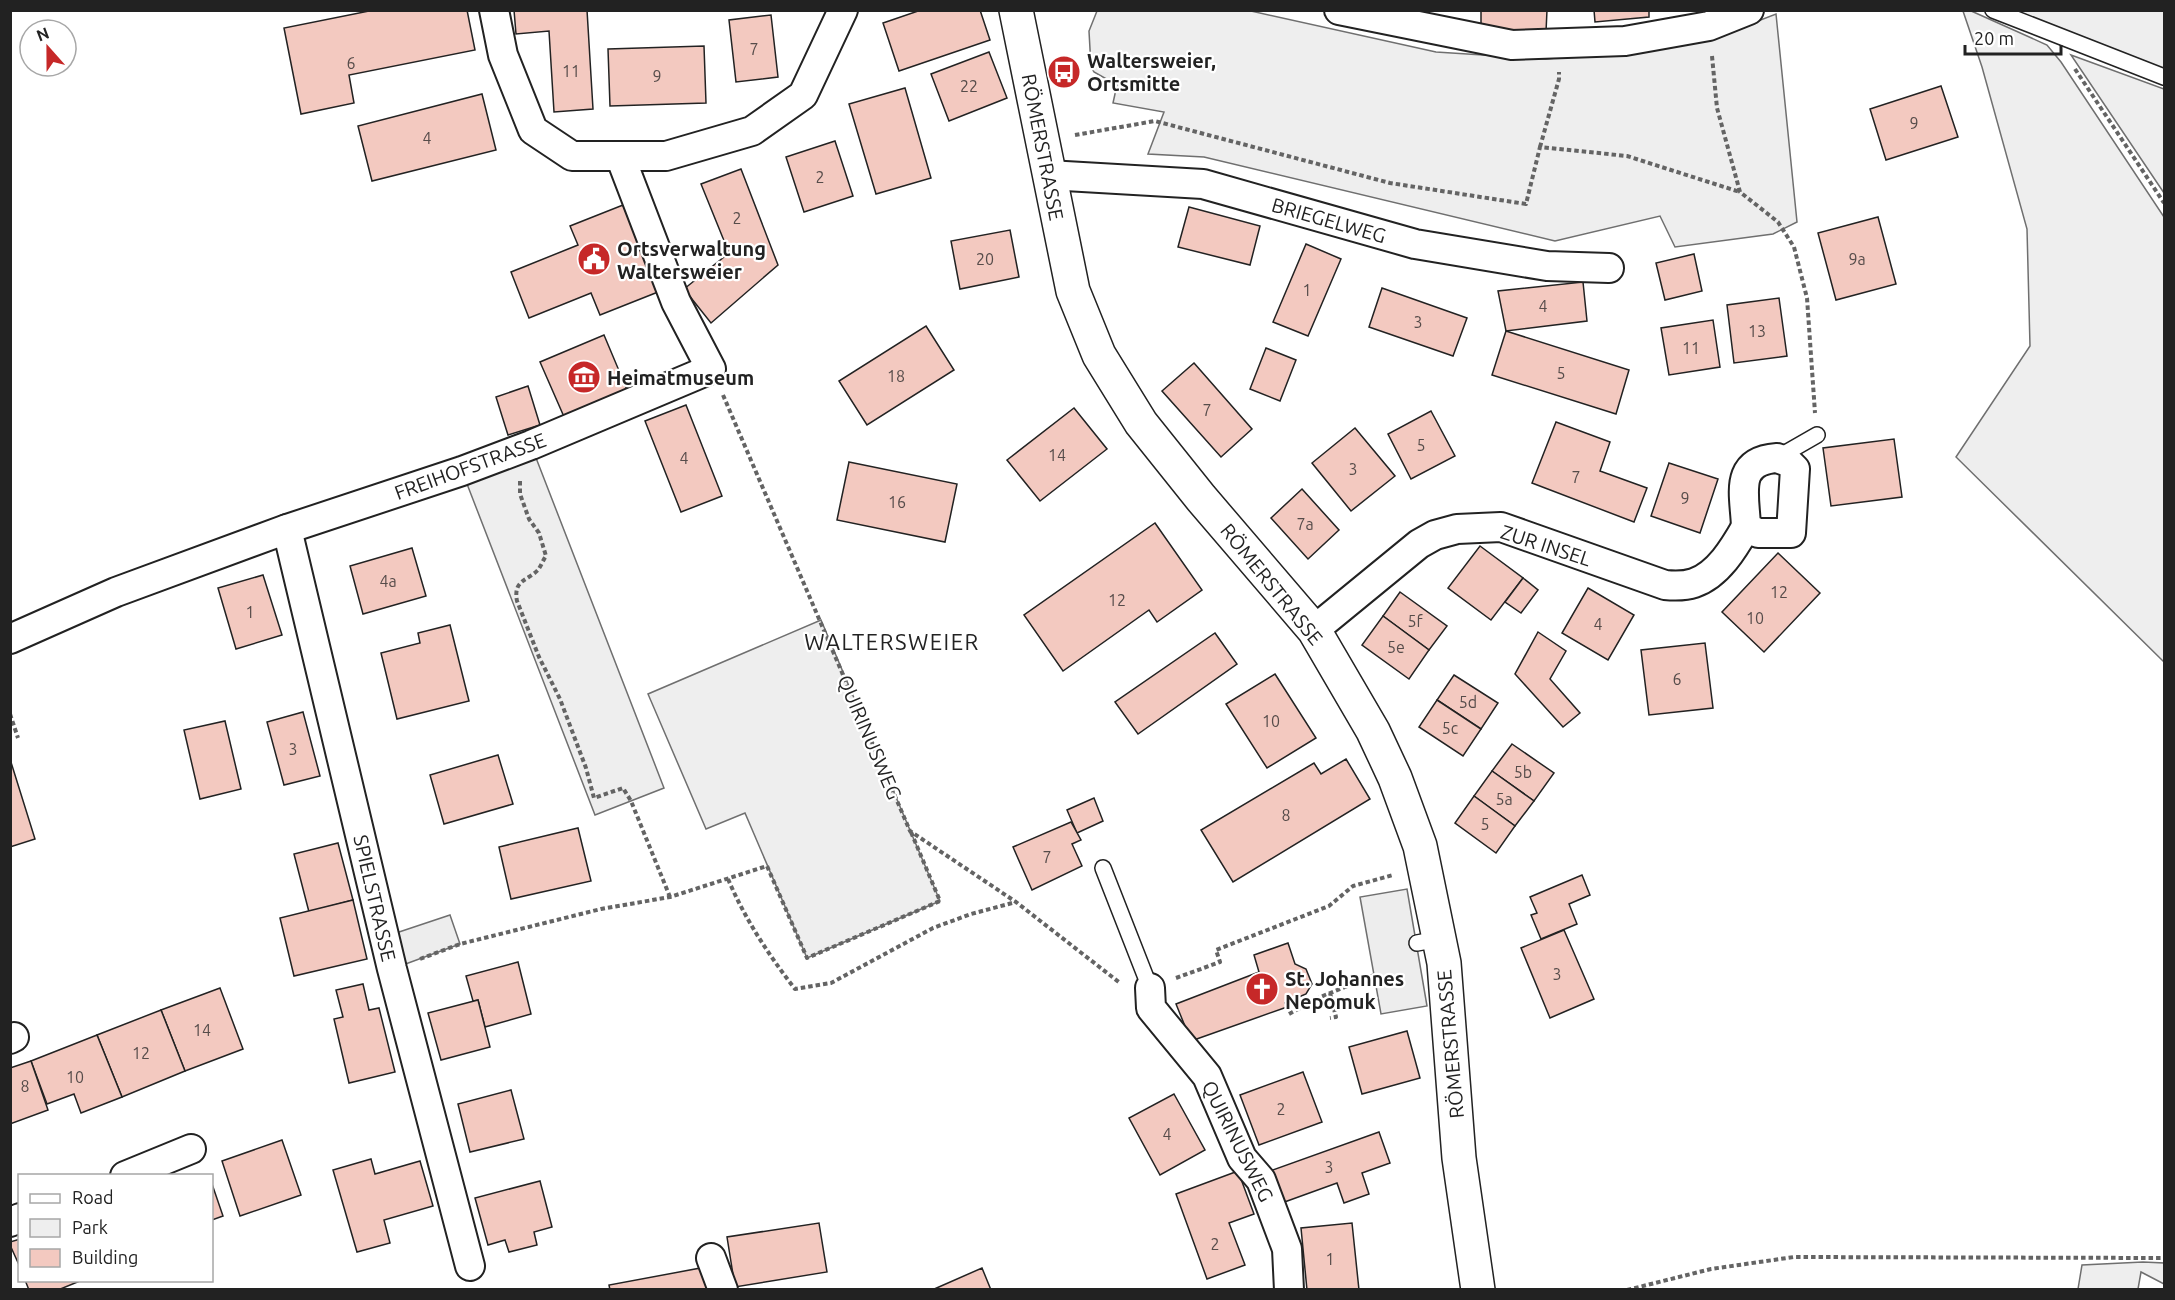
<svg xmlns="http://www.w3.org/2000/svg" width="2175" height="1300" font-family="Ubuntu,sans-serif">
  <rect width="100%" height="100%" fill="#fff"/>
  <g fill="#eee" stroke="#6f6f6f" stroke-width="1.5">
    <polygon points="1969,10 2047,45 2061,62 2164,217 2164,662 1956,457 2030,346 2027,229 1982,67 1963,11"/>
    <polygon points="1097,11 1251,11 1436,52 1546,59 1604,53 1732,31 1776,14 1797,222 1773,234 1675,247 1660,216 1555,241 1204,157 1148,154 1164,112 1113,103 1117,85 1094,72 1091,67 1089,31"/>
    <polygon points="2008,11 2164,11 2164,72"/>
    <polygon points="2071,55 2164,89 2164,193"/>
    <polygon points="531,445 664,788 595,815 462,471"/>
    <polygon points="821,620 940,901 807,958 745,813 706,829 648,694"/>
    <polygon points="2143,1262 2164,1263 2164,1284 2141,1272 2138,1289 2078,1289 2082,1265"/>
  </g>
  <g fill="#ededed" stroke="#6f6f6f" stroke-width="1.5">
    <polygon points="1407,889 1427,1006 1381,1014 1360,897"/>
    <polygon points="450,915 460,944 392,969 384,937"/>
  </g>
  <g fill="#f3c9c0" stroke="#222" stroke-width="1.5">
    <polygon points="374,10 467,10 475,50 349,75 354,103 301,114 284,28"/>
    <polygon points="514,10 587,10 593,109 554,112 549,31 516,34"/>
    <polygon points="921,10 980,10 990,40 899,71 883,23"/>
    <polygon points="1481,10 1547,10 1546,32 1481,30"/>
    <polygon points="1594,10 1649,10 1649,17 1595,22"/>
    <polygon points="771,15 778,77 736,82 729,20"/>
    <polygon points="704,46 706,103 610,106 608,49"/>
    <polygon points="989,52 1007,98 949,121 931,74"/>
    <polygon points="1941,86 1958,137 1886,160 1870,109"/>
    <polygon points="905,88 931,178 876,194 849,104"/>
    <polygon points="482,94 496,150 372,181 358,126"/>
    <polygon points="835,141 853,196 804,212 786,157"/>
    <polygon points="741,169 778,265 711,323 684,289 729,253 701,184"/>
    <polygon points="623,205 658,292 600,315 591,293 529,318 511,272 578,245 570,226"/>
    <polygon points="1189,207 1260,226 1250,265 1178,247"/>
    <polygon points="1878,217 1896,284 1836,300 1818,233"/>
    <polygon points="1010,230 1019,277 960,289 951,241"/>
    <polygon points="1306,244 1341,259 1308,336 1273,322"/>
    <polygon points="1694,254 1702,291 1665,300 1656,263"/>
    <polygon points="1583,282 1587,321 1506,331 1498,291"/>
    <polygon points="1382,288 1467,318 1453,356 1369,327"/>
    <polygon points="1779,298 1787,356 1734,363 1727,305"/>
    <polygon points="1713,320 1720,367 1669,375 1661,328"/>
    <polygon points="926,326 954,370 867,425 839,381"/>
    <polygon points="1506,331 1629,370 1616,414 1492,375"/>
    <polygon points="604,335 628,392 565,419 540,362"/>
    <polygon points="1266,348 1296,360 1280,401 1250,389"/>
    <polygon points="1194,363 1252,429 1221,457 1162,391"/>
    <polygon points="528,386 540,425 508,435 496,397"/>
    <polygon points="686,405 722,496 681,512 645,421"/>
    <polygon points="1074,408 1107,449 1040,501 1007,460"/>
    <polygon points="1431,411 1455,456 1411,479 1388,434"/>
    <polygon points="1556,422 1610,442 1600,471 1647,488 1634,522 1532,483"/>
    <polygon points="1355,428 1395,476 1351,511 1312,463"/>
    <polygon points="1894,439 1902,497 1831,506 1823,448"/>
    <polygon points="849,462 957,484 945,542 837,520"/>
    <polygon points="1669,463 1718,479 1700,533 1651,516"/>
    <polygon points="1302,489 1339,530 1308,559 1271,518"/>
    <polygon points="1155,523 1202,590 1157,622 1149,610 1063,671 1024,615"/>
    <polygon points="1480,546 1523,578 1491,620 1448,588"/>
    <polygon points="412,548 426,596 363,614 350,566"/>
    <polygon points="1778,553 1820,593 1764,652 1722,612"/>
    <polygon points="263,575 282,635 236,649 218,588"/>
    <polygon points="1523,578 1538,590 1521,613 1505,602"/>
    <polygon points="1588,588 1634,615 1608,660 1562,633"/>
    <polygon points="1400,592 1447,626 1429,650 1383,616"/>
    <polygon points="1383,616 1429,650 1409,679 1362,645"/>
    <polygon points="450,625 469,701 397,719 381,653 420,643 418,633"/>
    <polygon points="1538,632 1566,651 1550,679 1580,713 1563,727 1515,674"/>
    <polygon points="1215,633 1237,664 1138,734 1115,702"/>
    <polygon points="1705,643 1713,708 1649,715 1641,650"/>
    <polygon points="1275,674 1316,738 1267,768 1226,704"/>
    <polygon points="1454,675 1498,703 1481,729 1437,700"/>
    <polygon points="1437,700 1481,729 1463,756 1419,727"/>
    <polygon points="303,712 320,776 284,785 267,722"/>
    <polygon points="225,721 241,789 200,799 184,730"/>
    <polygon points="1512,744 1554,773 1534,801 1492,771"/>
    <polygon points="498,755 513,804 444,824 430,775"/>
    <polygon points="10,759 35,839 10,847"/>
    <polygon points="1346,759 1370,799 1233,882 1201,830 1314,763 1321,774"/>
    <polygon points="1492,771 1534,801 1515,826 1474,796"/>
    <polygon points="1474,796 1515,826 1496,853 1455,823"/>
    <polygon points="1094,798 1103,821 1077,833 1067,810"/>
    <polygon points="1071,822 1081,840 1072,844 1082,866 1032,890 1013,847"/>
    <polygon points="578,828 591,881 511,899 499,847"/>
    <polygon points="338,843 353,900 309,912 294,854"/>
    <polygon points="1582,875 1590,895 1569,904 1577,924 1541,939 1531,915 1537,913 1530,897"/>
    <polygon points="353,900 367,959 294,976 280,918"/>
    <polygon points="1564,930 1594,999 1550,1018 1521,948"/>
    <polygon points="1288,943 1295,964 1306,969 1312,984 1306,994 1285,1003 1287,1007 1191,1041 1176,1004 1259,972 1254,955"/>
    <polygon points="518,962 531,1014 485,1027 478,1000 473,1001 466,976"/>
    <polygon points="363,984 369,1010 379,1008 395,1072 349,1083 334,1019 343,1017 336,990"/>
    <polygon points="220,988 243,1049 185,1071 161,1010"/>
    <polygon points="478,1000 490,1047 441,1060 428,1013"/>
    <polygon points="161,1010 185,1071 122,1097 97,1035"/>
    <polygon points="1407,1031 1420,1078 1362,1094 1349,1047"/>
    <polygon points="97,1035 122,1097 81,1113 74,1094 47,1104 31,1061"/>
    <polygon points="31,1061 48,1110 10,1124 10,1068"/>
    <polygon points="1303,1072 1322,1122 1259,1145 1240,1095"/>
    <polygon points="511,1090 524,1139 470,1152 458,1104"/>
    <polygon points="1174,1094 1205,1150 1160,1175 1129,1118"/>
    <polygon points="1379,1132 1390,1163 1362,1173 1369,1194 1344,1203 1337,1183 1279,1204 1267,1172"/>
    <polygon points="282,1140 301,1195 240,1216 222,1161"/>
    <polygon points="371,1159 375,1174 420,1161 433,1206 384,1220 390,1243 357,1252 333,1170"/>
    <polygon points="1238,1171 1254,1214 1229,1223 1245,1265 1207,1279 1176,1194"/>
    <polygon points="540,1181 552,1227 534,1232 537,1245 509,1252 505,1240 488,1245 475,1198"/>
    <polygon points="212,1184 223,1216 212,1220"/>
    <polygon points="819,1223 827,1272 735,1287 727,1237"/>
    <polygon points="1352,1223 1359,1290 1307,1290 1301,1228"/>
    <polygon points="20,1239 20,1267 10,1245 10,1242"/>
    <polygon points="706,1267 709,1290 610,1290 609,1285"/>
    <polygon points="982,1268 991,1290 932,1290"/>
    <polygon points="25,1280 80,1280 80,1281 58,1290 29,1290"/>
  </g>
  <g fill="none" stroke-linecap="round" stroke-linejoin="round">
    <g stroke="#222" stroke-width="18">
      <g id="service">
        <polyline points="1993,10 2164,77"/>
        <polyline points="1777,458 1817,435"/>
        <polyline points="1103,868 1150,988"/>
        <polyline points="1417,943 1439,939"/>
      </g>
    </g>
    <g stroke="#222" stroke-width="32">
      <g id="minor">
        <polyline points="494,10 503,55 533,130 572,156 666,156 752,131 803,95 843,10"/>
        <polyline points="1339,10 1512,45 1625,41 1709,26 1749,10"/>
        <polyline points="1048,175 1203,184 1415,244 1547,266 1609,268"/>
        <path d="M1777 458 1788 462 1795 469 1791 533H1758L1746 527C1745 495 1733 461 1777 458Z"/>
        <polyline points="287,529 392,969 470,1266"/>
        <path d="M1314 630 1419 544 1435 535 1457 529 1501 527 1665 585C1675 586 1685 586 1694 583 1718 575 1734 548 1746 527"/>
        <polyline points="10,639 116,592 287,529 462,471 531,445 711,369 676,302 620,156"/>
        <polyline points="1150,988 1151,1008 1207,1076 1242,1158 1261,1180 1287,1249 1289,1290"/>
        <polyline points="10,1039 14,1037"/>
        <polyline points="125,1176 191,1149"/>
        <polyline points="10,1222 20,1218"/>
        <polyline points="711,1258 723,1290"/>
      </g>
    </g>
    <g stroke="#222" stroke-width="36">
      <polyline id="tertiary" points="1016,10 1073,291 1099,355 1141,423 1201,498 1314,630 1373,731 1395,778 1420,846 1444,963 1459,1158 1478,1290"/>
    </g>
    <g stroke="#646464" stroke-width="4" stroke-dasharray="4.5 3" stroke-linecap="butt">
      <polyline points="1712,56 1717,108 1740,192 1778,222 1794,247 1807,298 1815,413"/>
      <polyline points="2075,69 2164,203"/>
      <polyline points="1075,135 1155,121 1390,183 1526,204 1540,147 1627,156 1740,192"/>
      <polyline points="1540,147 1559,79 1559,72"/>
      <polyline points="723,395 910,831 1016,902 1120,983"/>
      <path d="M520 481V494L529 519 539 533 546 556C543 560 541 566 538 570 527 581 513 580 517 601L539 657 560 699 586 768 594 798 623 788 631 801 670 897"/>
      <polyline points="10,714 18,738"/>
      <path d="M728 879C745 919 768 954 795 989L831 983 933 928 971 914 1016 902"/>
      <polyline points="420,959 460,944 601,909 670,897 767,866 807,958 940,901 911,832"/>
      <polyline points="1176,978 1220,962 1216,950 1329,906 1353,886 1393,875"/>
      <polyline points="1330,993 1336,1017 1330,1018"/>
      <polyline points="1289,1014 1318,998 1374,975"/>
      <polyline points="1627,1290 1711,1269 1794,1257 2164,1258"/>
    </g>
    <use href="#service" stroke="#fff" stroke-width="15"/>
    <use href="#minor" stroke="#fff" stroke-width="28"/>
    <use href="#tertiary" stroke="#fff" stroke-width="33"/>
  </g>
  <defs>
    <g id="bus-disc" transform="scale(1.725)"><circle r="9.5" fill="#c62828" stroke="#fff"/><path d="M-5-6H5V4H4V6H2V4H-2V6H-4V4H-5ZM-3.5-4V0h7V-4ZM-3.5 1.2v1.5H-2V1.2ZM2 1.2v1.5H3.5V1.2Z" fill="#fff"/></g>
    <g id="civic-disc" transform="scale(1.725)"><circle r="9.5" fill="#c62828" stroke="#fff"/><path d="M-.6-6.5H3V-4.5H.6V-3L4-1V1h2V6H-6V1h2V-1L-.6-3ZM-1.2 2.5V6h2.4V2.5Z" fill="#fff"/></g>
    <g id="museum-disc" transform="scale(1.725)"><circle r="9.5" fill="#c62828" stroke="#fff"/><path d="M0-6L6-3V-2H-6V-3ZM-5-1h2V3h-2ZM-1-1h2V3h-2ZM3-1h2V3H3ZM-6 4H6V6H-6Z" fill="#fff"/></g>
    <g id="church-disc" transform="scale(1.725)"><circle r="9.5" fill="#c62828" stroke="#fff"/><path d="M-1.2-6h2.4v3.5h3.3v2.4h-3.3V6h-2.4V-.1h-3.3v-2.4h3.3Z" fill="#fff"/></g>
  </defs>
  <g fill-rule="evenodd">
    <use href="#bus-disc" x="1064" y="72"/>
    <use href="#civic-disc" x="594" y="259"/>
    <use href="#museum-disc" x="584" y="377"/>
    <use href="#church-disc" x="1262" y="989"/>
  </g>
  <g text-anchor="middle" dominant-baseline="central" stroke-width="4.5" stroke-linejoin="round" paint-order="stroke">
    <g font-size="16" fill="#564c4a">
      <text x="754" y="49">7</text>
      <text x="351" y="63">6</text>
      <text x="571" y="71">11</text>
      <text x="657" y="76">9</text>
      <text x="969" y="86">22</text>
      <text x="1914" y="123">9</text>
      <text x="427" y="138">4</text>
      <text x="820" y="177">2</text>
      <text x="737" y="218">2</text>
      <text x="985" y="259">20</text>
      <text x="1857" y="259">9a</text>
      <text x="1307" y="290">1</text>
      <text x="1543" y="306">4</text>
      <text x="1418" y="322">3</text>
      <text x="1757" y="331">13</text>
      <text x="1691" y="348">11</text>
      <text x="1561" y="373">5</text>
      <text x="896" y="376">18</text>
      <text x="1207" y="410">7</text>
      <text x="1421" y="445">5</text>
      <text x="1057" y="455">14</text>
      <text x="684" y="458">4</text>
      <text x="1353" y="469">3</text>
      <text x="1576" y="477">7</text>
      <text x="1685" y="498">9</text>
      <text x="897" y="502">16</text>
      <text x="1305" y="524">7a</text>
      <text x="388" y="581">4a</text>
      <text x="1779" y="592">12</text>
      <text x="1117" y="600">12</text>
      <text x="250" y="612">1</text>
      <text x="1755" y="618">10</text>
      <text x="1415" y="621">5f</text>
      <text x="1598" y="624">4</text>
      <text x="1396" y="647">5e</text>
      <text x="1677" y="679">6</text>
      <text x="1468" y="702">5d</text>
      <text x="1271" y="721">10</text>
      <text x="1450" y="728">5c</text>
      <text x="293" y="749">3</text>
      <text x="1523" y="772">5b</text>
      <text x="1504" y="799">5a</text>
      <text x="1286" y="815">8</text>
      <text x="1485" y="824">5</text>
      <text x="1047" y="857">7</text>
      <text x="1557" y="974">3</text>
      <text x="202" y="1030">14</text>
      <text x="141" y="1053">12</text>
      <text x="75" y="1077">10</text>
      <text x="25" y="1086">8</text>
      <text x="1281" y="1109">2</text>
      <text x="1167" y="1134">4</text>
      <text x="1329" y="1167">3</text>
      <text x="1215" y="1244">2</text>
      <text x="1330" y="1259">1</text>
    </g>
    <g font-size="20" font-weight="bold" fill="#222" stroke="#fff" text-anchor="start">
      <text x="1087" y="60">Waltersweier,<tspan x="1087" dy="23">Ortsmitte</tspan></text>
      <text x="617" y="248">Ortsverwaltung<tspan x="617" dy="23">Waltersweier</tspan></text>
      <text x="607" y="377">Heimatmuseum</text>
      <text x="1285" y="978">St. Johannes<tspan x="1285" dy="23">Nepomuk</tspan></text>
    </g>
    <g font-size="20" fill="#222" stroke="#fff">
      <text transform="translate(1043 147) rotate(79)">RÖMERSTRASSE</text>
      <text transform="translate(1329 220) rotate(16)">BRIEGELWEG</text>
      <text transform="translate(470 466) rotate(-20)">FREIHOFSTRASSE</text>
      <text transform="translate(1546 545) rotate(18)">ZUR INSEL</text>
      <text transform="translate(1272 584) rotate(51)">RÖMERSTRASSE</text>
      <text transform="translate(870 737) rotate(67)">QUIRINUSWEG</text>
      <text transform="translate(375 898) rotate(77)">SPIELSTRASSE</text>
      <text transform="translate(1450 1044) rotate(-95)">RÖMERSTRASSE</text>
      <text transform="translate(1238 1141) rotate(63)">QUIRINUSWEG</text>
    </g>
    <g font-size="22" letter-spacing="1.5" fill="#222" stroke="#fff">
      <text x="892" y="641">WALTERSWEIER</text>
    </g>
  </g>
  <rect width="2175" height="1300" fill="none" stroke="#222222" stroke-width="24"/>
  <rect x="18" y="1174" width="195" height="108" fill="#ffffff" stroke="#a7a7a7" stroke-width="1.5"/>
  <rect x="30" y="1194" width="30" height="9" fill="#ffffff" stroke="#a7a7a7" stroke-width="1.5"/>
  <text x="72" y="1204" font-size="18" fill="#222222">Road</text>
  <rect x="30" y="1219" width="30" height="18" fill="#eeeeee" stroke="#a7a7a7" stroke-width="1.5"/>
  <text x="72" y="1234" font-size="18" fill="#222222">Park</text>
  <rect x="30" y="1249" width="30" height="18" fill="#f3c9c0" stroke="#a7a7a7" stroke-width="1.5"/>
  <text x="72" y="1264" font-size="18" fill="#222222">Building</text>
  <g transform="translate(48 48) rotate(339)"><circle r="28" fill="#ffffff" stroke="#a7a7a7" stroke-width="1.5"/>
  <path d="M0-4.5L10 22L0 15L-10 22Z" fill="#c62828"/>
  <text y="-9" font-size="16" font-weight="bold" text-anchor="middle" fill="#222222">N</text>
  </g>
  <path d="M1965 45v9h96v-9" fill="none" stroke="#222222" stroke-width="3"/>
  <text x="1974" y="45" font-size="18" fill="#222222" stroke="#ffffff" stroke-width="4.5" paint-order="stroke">20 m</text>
</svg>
